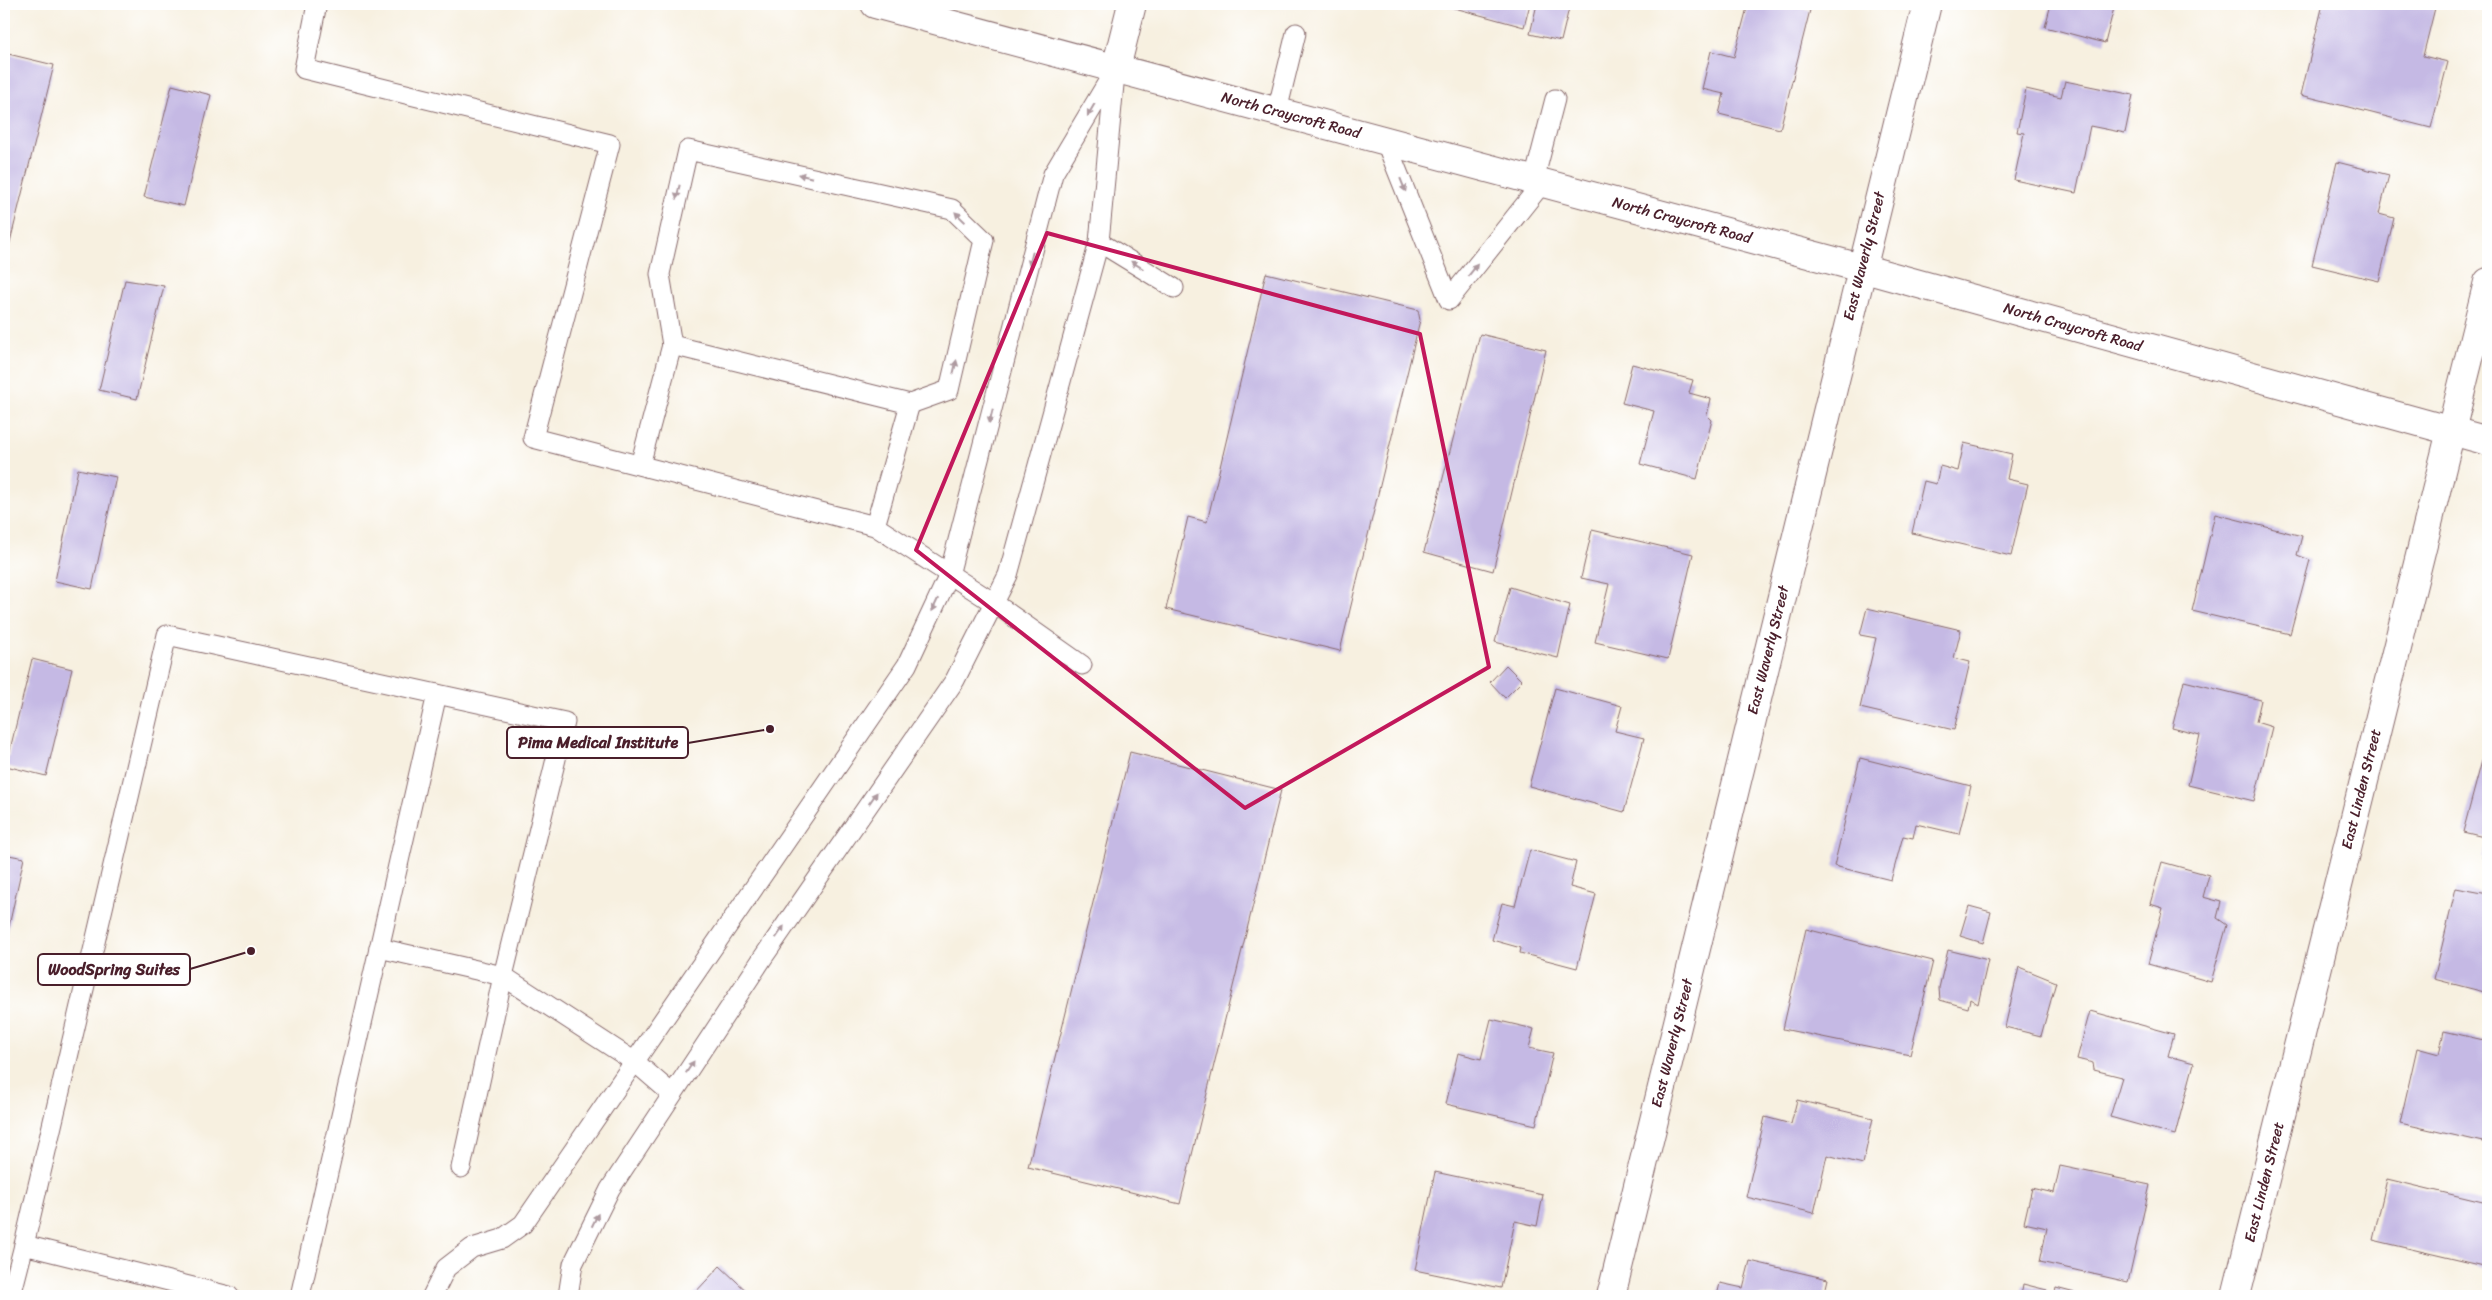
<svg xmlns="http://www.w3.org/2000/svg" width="2492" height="1300" font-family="Sriracha,sans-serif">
  <rect width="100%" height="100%" fill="#fff"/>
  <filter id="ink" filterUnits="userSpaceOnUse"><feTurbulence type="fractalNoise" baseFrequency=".02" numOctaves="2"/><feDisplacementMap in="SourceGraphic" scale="10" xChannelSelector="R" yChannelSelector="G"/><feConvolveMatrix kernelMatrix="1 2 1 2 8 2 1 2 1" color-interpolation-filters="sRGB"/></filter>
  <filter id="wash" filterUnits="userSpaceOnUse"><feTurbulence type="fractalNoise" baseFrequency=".0096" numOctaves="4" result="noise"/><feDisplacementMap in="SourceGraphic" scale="20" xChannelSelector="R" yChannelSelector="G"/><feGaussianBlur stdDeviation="1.12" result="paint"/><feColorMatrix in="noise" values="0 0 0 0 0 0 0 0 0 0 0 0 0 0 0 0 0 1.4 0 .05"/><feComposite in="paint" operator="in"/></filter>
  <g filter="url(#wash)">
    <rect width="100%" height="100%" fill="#f7f0e0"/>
    <g id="blocks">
      <g fill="#c5b9e4">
        <polygon points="1440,4 1530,4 1524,27"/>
        <polygon points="1537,4 1570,4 1561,41 1530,34"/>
        <polygon points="1748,4 1784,4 1810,10 1780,129 1719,114 1724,94 1702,89 1711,51 1734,57"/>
        <polygon points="2051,4 2115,4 2105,43 2045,27"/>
        <polygon points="2323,4 2420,4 2435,8 2423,56 2448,62 2431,128 2301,95"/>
        <polygon points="4,53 54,65 4,266"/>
        <polygon points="2065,81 2133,95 2125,133 2090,126 2076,193 2014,180 2024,133 2017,132 2026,89 2061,97"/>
        <polygon points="172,85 211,95 184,206 144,197"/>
        <polygon points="2337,162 2389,175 2379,214 2394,218 2379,281 2312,265"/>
        <polygon points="1266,273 1418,310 1420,320 1340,651 1166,609 1188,517 1207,522"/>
        <polygon points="125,280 164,286 137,399 99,390"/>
        <polygon points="1480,334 1546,350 1493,571 1424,552"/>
        <polygon points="1632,364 1693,380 1689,393 1711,399 1707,415 1712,420 1697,479 1640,464 1654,411 1622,403"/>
        <polygon points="1964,443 2012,454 2007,479 2028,484 2011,556 1912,533 1924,481 1936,484 1940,466 1958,471"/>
        <polygon points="78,469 116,477 92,589 55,581"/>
        <polygon points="2215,514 2302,536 2297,555 2310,560 2290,634 2192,611"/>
        <polygon points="1592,530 1693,554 1668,659 1595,642 1609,584 1581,578"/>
        <polygon points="1510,587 1570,605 1558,658 1495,642"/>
        <polygon points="1867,608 1961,630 1954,658 1970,662 1954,730 1860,708 1876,638 1860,635"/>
        <polygon points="32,659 72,669 46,776 6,766"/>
        <polygon points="1506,665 1522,681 1505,698 1490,682"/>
        <polygon points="2184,681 2261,700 2256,722 2272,727 2254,801 2188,785 2200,735 2172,728"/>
        <polygon points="1555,688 1622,706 1615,731 1644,738 1624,812 1529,786"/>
        <polygon points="1130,752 1281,790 1180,1204 1028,1167"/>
        <polygon points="2483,757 2488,758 2488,838 2463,832"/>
        <polygon points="1860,758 1971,786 1959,834 1916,824 1913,838 1903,836 1891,880 1834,866"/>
        <polygon points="2488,838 2488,859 2482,858"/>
        <polygon points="1530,850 1576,862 1570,887 1596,894 1577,968 1520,953 1521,948 1492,940 1502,903 1515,906"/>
        <polygon points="4,854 24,858 5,944 4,943"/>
        <polygon points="2162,862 2209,875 2203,897 2221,902 2217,918 2227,925 2211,982 2148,964 2163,908 2150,904"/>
        <polygon points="2456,888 2488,894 2488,993 2434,979"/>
        <polygon points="1969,906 1991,912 1983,943 1960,936"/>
        <polygon points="1806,929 1933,961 1910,1055 1783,1029"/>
        <polygon points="1948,950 1988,960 1978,1004 1970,999 1968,1008 1940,1000 1939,988"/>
        <polygon points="2019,967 2056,982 2041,1036 2005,1027"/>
        <polygon points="2090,1011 2174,1034 2168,1056 2194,1063 2175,1135 2110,1117 2122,1077 2094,1070 2093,1063 2077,1059"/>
        <polygon points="1491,1019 1534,1029 1529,1048 1553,1053 1536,1125 1446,1104 1458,1053 1481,1059"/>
        <polygon points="2444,1031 2488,1041 2488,1143 2400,1123 2417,1048 2439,1054"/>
        <polygon points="1797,1100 1873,1118 1863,1164 1827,1155 1814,1213 1746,1197 1765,1117 1791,1124"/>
        <polygon points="2060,1166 2150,1185 2128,1282 2040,1262 2047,1228 2024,1223 2032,1188 2054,1193"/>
        <polygon points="1435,1172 1543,1195 1537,1226 1515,1221 1501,1288 1415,1270"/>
        <polygon points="2387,1179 2487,1203 2484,1218 2488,1220 2488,1267 2373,1240"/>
        <polygon points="1750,1261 1828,1279 1824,1296 1717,1296 1720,1283 1743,1288"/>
        <polygon points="720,1266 752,1296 692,1296"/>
        <polygon points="2023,1284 2047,1290 2045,1296 2021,1296"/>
        <polygon points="2056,1288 2075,1293 2074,1296 2054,1296"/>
      </g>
    </g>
  </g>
  <g filter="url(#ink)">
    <use href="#blocks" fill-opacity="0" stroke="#87686a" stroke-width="1"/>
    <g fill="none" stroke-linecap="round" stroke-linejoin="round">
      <g stroke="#87686a" stroke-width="21">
        <g id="service">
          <polyline points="317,4 304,69 610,144 533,438 875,526 994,603 1082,665"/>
          <polyline points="1277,111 1296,33"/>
          <polyline points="1385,140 1449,300 1543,182"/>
          <polyline points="1534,180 1555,99"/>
          <polyline points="1099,242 1174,288"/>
          <polyline points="672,345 660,274 688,150 952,209 984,240 949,390 910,404"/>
          <polyline points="640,465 672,345 910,404 875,526"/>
          <polyline points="379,948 503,976 461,1168"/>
          <polyline points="24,1245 167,635 565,722 503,976 635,1062 672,1094"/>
          <polyline points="11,1296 24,1245 229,1296"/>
          <polyline points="300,1296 437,694"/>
          <polyline points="432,1296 446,1268 472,1248 502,1239 523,1224 907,665 949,575 1053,174 1116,68"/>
          <polyline points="568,1296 573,1264 610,1189 764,956 955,680 1008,575 1099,242 1115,74"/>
        </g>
      </g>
      <g stroke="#87686a" stroke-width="30">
        <g id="minor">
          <polyline points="1116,68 1132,4"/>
          <polyline points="1611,1296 1927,4"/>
          <polyline points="2236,1296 2488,282"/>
        </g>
      </g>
      <g stroke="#87686a" stroke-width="30">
        <polyline id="secondary" points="875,4 1861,268 2488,441"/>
      </g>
      <use href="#service" stroke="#fff" stroke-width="19"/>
      <use href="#minor" stroke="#fff" stroke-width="28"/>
      <use href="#secondary" stroke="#fff" stroke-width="28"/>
    </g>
    <defs><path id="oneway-solid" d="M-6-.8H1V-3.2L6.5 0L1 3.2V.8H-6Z" transform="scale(1.25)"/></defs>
    <g fill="#ae9aa0">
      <use href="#oneway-solid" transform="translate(1091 110) rotate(120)"/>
      <use href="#oneway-solid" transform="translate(805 176) rotate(-167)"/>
      <use href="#oneway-solid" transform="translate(1403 185) rotate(68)"/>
      <use href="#oneway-solid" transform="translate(678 192) rotate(103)"/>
      <use href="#oneway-solid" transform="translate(960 217) rotate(-136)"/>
      <use href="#oneway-solid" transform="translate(1031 259) rotate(104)"/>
      <use href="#oneway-solid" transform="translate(1137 265) rotate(-148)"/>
      <use href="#oneway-solid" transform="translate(1473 270) rotate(-52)"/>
      <use href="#oneway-solid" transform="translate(955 367) rotate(-77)"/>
      <use href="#oneway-solid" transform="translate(991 416) rotate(104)"/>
      <use href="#oneway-solid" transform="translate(935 605) rotate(115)"/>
      <use href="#oneway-solid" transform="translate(873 798) rotate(-55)"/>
      <use href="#oneway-solid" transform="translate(780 932) rotate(-55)"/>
      <use href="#oneway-solid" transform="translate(690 1067) rotate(-56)"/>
      <use href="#oneway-solid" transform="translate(595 1220) rotate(-64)"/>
    </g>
  </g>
  <path fill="none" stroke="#c2185b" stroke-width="4" stroke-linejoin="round" d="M1047 233 1420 334 1489 667 1245 808 916 550Z"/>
  <g text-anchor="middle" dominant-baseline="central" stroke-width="4" stroke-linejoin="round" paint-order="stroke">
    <g font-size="15" fill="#4a1f2b" stroke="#fff">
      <text transform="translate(1291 115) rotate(15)">North Craycroft Road</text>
      <text transform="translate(1682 220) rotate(15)">North Craycroft Road</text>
      <text transform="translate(1864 256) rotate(-76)">East Waverly Street</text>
      <text transform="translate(2073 327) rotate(16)">North Craycroft Road</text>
      <text transform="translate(1768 650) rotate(-76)">East Waverly Street</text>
      <text transform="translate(2361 789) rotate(-76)">East Linden Street</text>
      <text transform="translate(1672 1043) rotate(-76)">East Waverly Street</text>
      <text transform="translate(2264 1182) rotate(-76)">East Linden Street</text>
    </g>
  </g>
  <path fill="none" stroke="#4a1f2b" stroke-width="2" d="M770 729L688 743M251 951L190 969"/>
  <g fill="#4a1f2b" stroke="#fff" stroke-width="2">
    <circle cx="770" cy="729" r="5"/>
    <circle cx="251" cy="951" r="5"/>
  </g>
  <g fill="#fff" stroke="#4a1f2b" stroke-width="2">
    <rect x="507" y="727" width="181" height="31" rx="5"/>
    <rect x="38" y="954" width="152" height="31" rx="5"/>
  </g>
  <g font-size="16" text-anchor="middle" font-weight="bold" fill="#4a1f2b">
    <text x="598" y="748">Pima Medical Institute</text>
    <text x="114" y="975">WoodSpring Suites</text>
  </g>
  <rect width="2492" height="1300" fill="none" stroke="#fff" stroke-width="20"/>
</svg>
